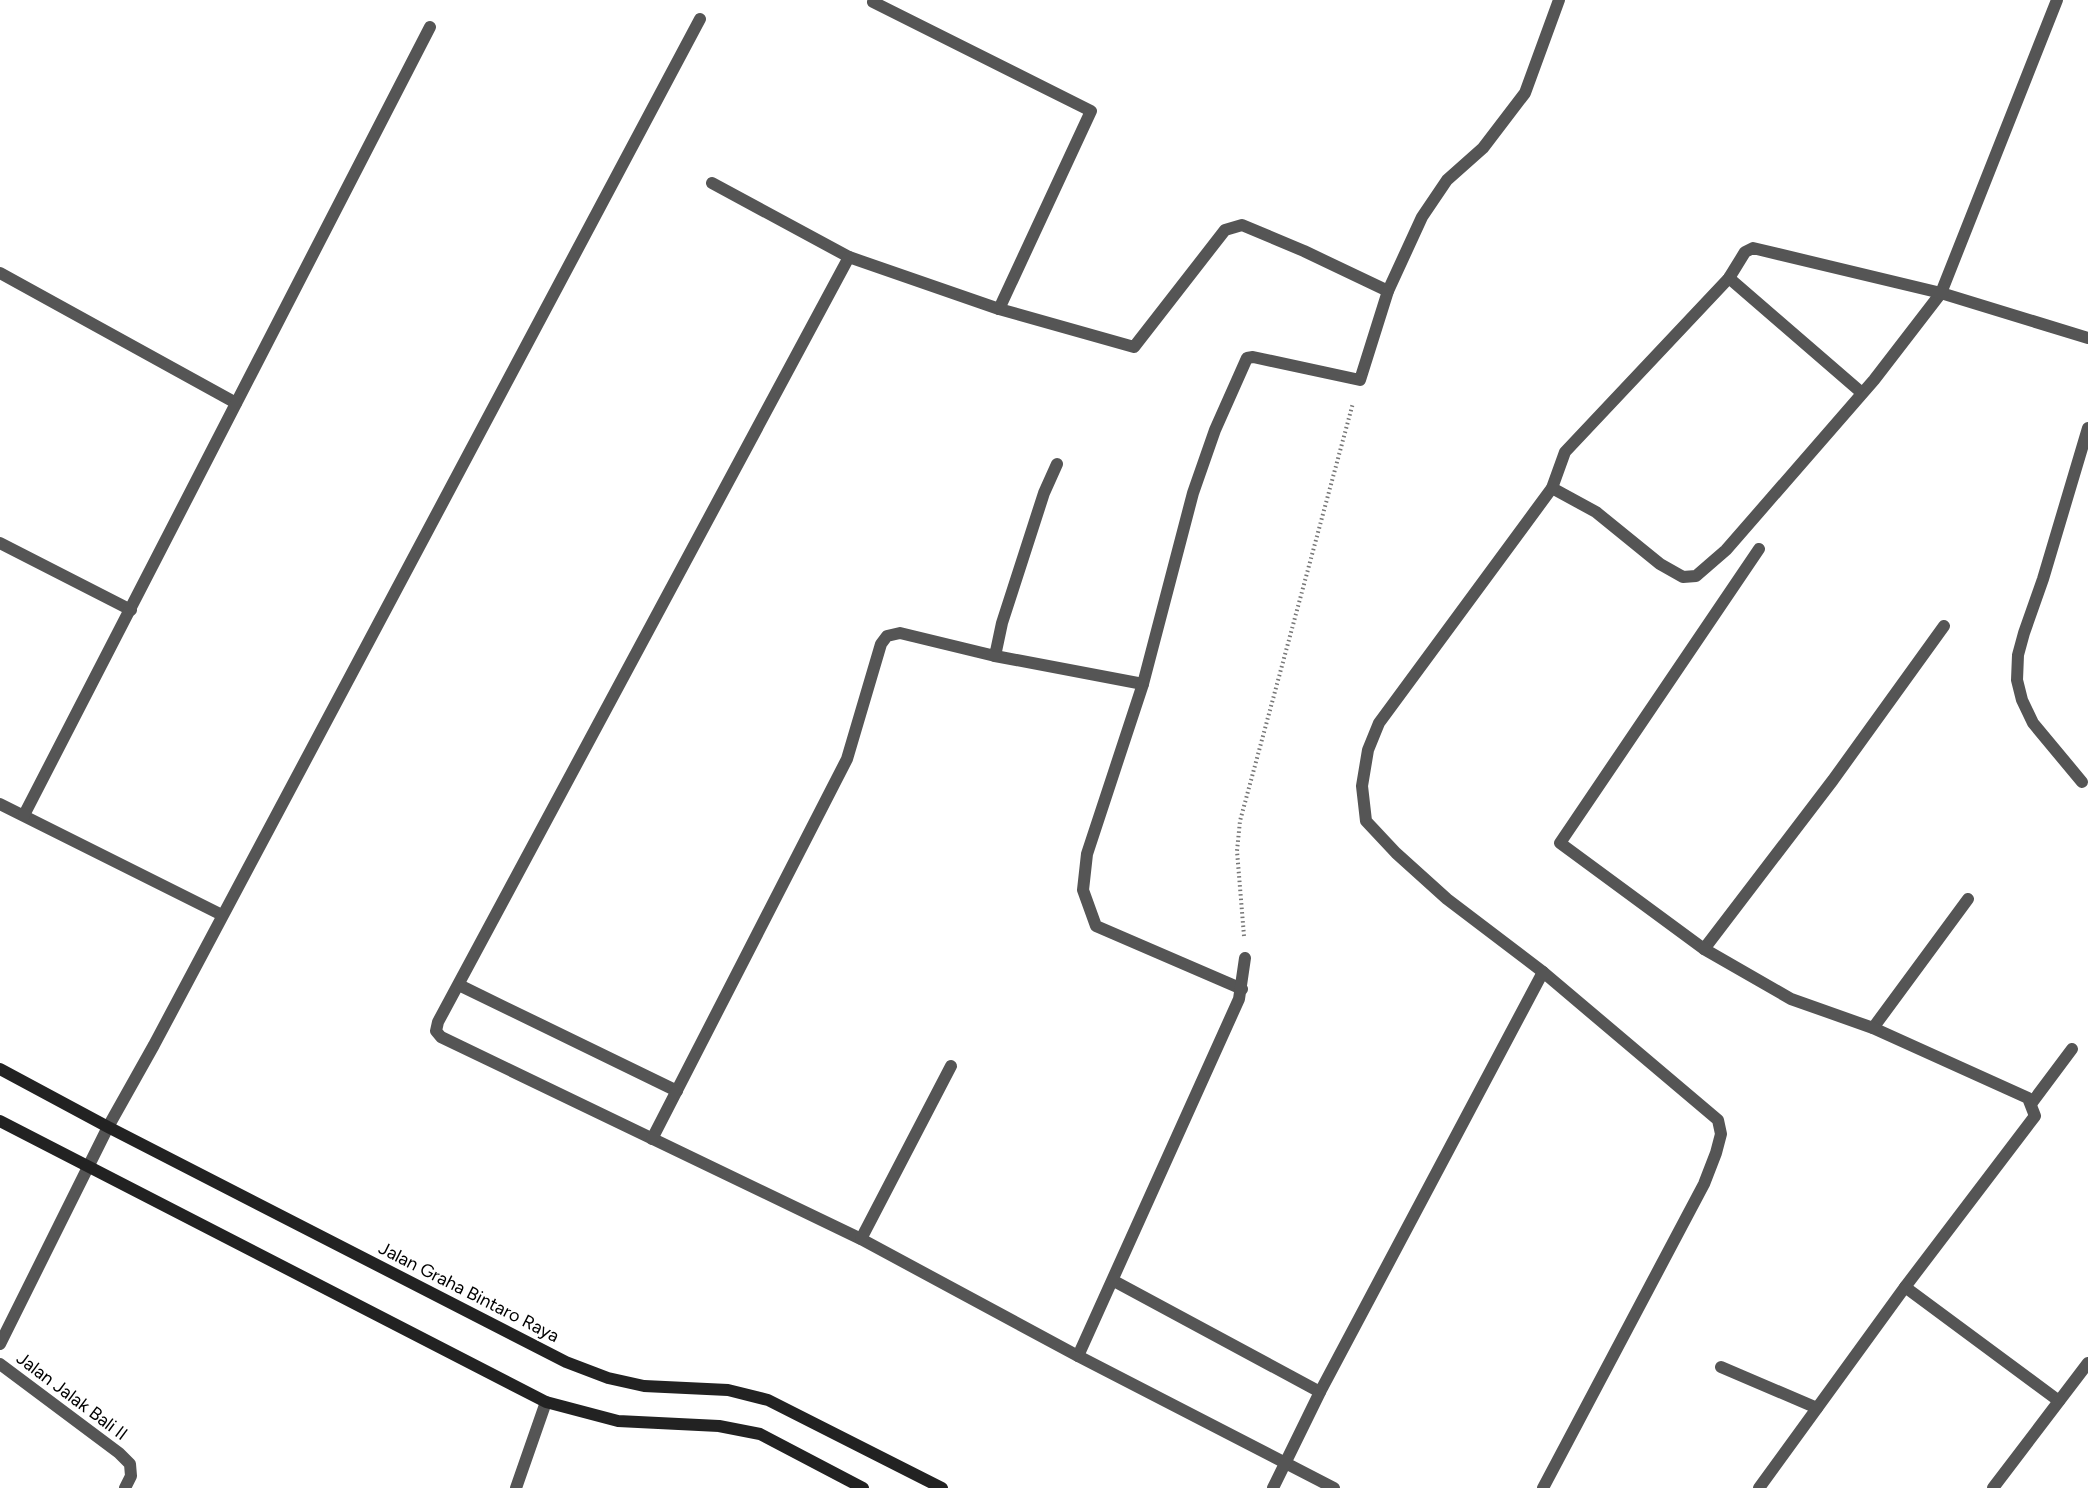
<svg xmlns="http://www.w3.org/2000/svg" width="2088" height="1488" font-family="Figtree,sans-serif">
  <rect width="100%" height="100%" fill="#fff"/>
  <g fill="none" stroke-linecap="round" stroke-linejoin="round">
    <polyline stroke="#777" stroke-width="4" stroke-dasharray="1.5 3" stroke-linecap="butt" points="1244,936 1237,851 1240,821 1353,403"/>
    <g stroke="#555" stroke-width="12">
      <polyline points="873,2 1091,111 999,309"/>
      <polyline points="712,183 849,257 999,309 1134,347 1225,230 1242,225 1304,251 1388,291"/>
      <polyline points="849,257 438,1022 436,1031 441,1037 861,1239 1078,1356 1334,1488"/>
      <polyline points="0,273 236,403"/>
      <polyline points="1729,278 1862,393"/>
      <polyline points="1552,488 1596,512 1660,564 1683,577 1696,576 1726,550 1874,380 1941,293 2057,0"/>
      <polyline points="0,543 131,610"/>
      <polyline points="995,656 1143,684"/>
      <polyline points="2082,782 2033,723 2022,700 2017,680 2018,655 2024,633 2043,579 2088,428"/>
      <polyline points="0,804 222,915"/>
      <polyline points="24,815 430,27"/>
      <polyline points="1704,949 1833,780 1944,626"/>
      <polyline points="1543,972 1447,899 1396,853 1366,821 1362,786 1368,750 1379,723 1552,488 1565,452 1729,278 1745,252 1753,248 1941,293 2088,338"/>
      <polyline points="459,985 677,1091"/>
      <polyline points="1242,989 1096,926 1083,890 1087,854 1143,684 1193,493 1215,430 1247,358 1253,357 1360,380 1388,291 1422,217 1447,180 1483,148 1525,93 1559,0"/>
      <polyline points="1873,1028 1968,899"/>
      <polyline points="2031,1104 2072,1049"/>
      <polyline points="652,1139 847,759 881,644 887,636 900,633 995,656 1002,623 1044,493 1057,464"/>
      <polyline points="861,1239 951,1066"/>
      <polyline points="1114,1281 1320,1392"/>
      <polyline points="1905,1287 2059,1401"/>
      <polyline points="0,1344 108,1127 154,1045 700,19"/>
      <polyline points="1078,1356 1239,999 1245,958"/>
      <polyline points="0,1364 119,1453 130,1464 131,1476 125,1488"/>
      <polyline points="1721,1367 1817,1408"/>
      <polyline points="516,1488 546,1402"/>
      <polyline points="1273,1488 1320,1392 1543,972 1718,1120 1721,1134 1716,1153 1704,1184 1543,1488"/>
      <polyline points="1759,1488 1905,1287 2035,1116 2028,1098 1873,1028 1791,999 1704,949 1560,843 1759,549"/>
      <polyline points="1993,1488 2088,1363"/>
    </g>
    <g stroke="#222" stroke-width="12">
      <polyline points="0,1069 108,1127 566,1362 608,1378 644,1386 728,1390 768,1400 942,1488"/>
      <polyline points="0,1121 546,1402 618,1421 719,1426 760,1434 863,1488"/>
    </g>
  </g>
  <g text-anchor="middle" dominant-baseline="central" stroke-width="4.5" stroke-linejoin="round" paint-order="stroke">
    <g font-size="18" fill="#000" stroke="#fff">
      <text transform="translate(469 1292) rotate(27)">Jalan Graha Bintaro Raya</text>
      <text transform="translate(72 1396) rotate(37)">Jalan Jalak Bali II</text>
    </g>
  </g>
</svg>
